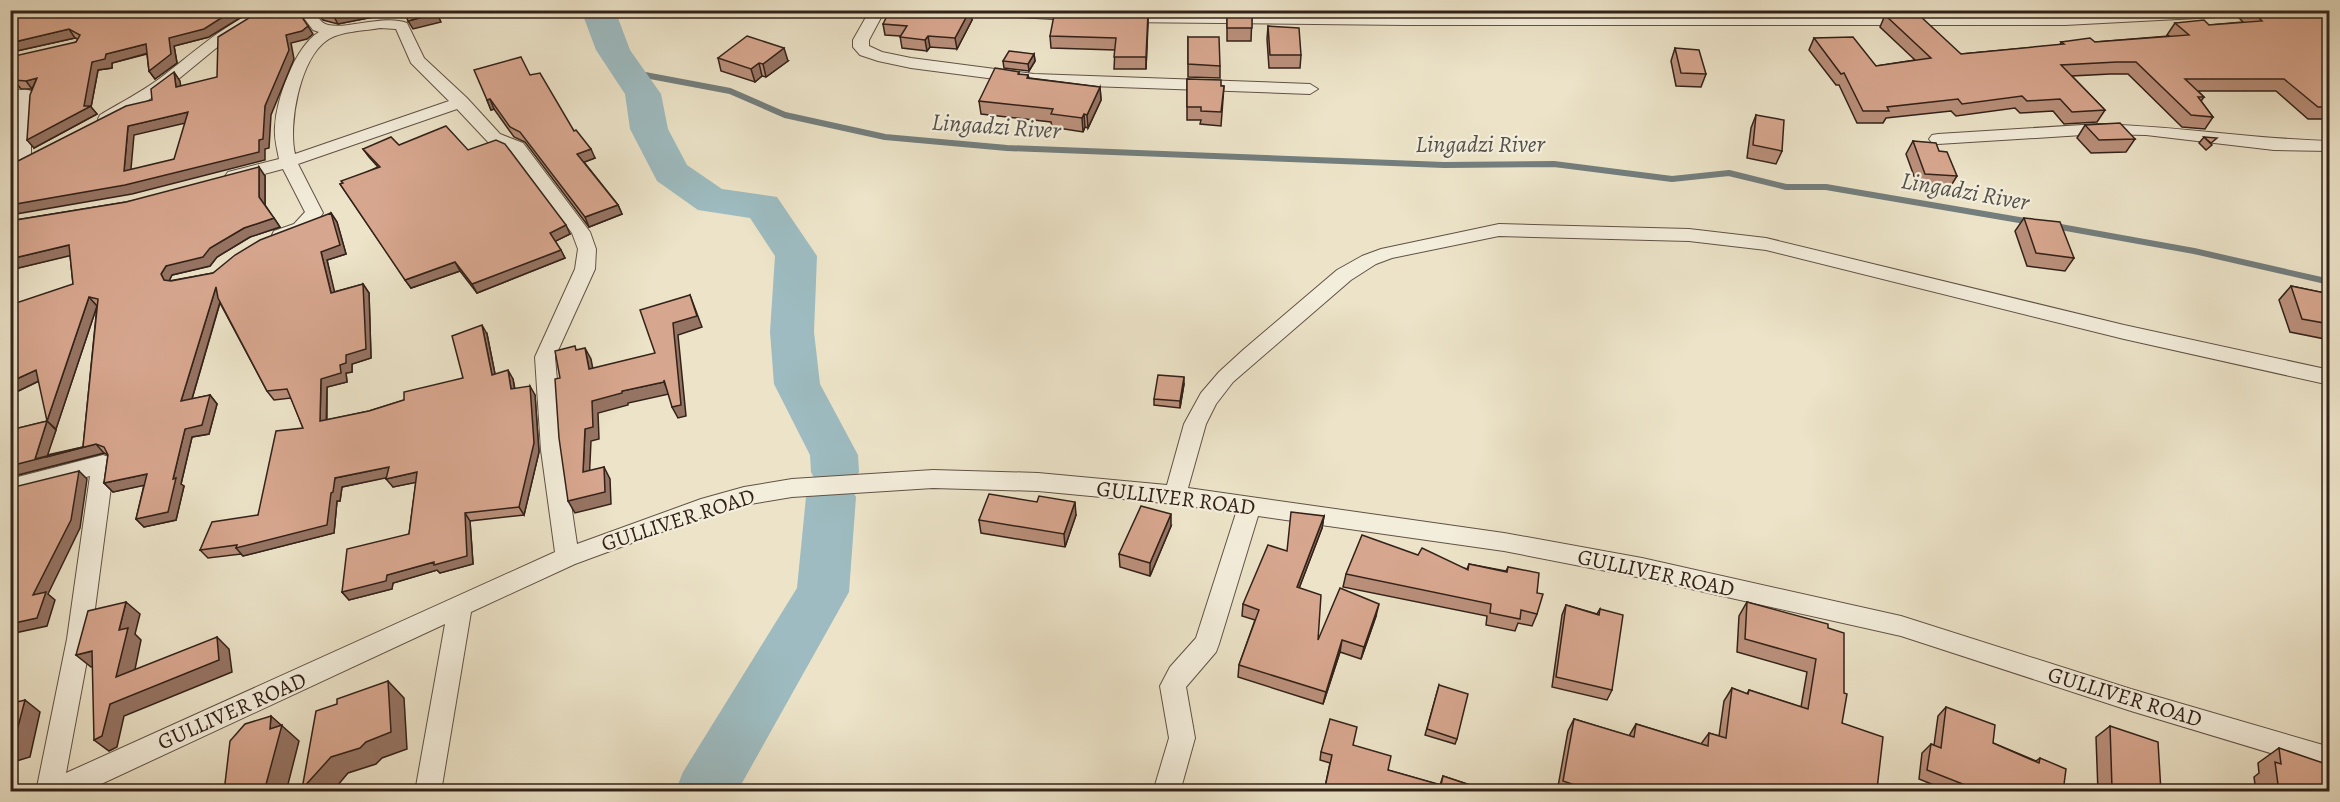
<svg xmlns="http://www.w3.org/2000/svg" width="2340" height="802" font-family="Alegreya,serif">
  <rect width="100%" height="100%" fill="#ece3c8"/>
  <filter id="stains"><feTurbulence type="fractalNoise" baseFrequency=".00333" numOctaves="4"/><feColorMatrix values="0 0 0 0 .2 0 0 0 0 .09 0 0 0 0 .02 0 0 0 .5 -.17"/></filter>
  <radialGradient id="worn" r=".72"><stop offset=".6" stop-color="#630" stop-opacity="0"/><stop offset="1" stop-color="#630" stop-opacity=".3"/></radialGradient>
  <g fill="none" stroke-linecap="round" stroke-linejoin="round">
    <g stroke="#737e7d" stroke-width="6">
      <polyline points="629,72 730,91 785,115 885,137 1007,148 1444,165 1554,164 1672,179 1729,173 1786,187 1826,187 2031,222"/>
      <polyline points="2055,226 2194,251 2330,282"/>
    </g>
    <polygon fill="#9dbbc0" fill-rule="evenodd" points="581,10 615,10 630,50 661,94 668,129 687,165 722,189 777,197 817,256 814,332 820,384 858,455 859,472 850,486 856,497 849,592 737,792 675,792 683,772 797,588 806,497 816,482 811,472 810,455 774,384 770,332 775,256 750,218 698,210 657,181 630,129 625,94 596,50"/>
    <g stroke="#615245" stroke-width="2">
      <g id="minor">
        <path d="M258 10H279L226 40 170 86 112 123H100L98 119 100 115C120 103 141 92 159 79 192 54 220 27 258 10Z"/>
        <path d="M298 10H313C316 14 319 19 322 22 336 34 382 13 407 23L424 58 467 98 500 134 523 143 590 232 596 249 595 269 555 357 563 450 577 544 701 499 744 487 792 479 933 470 1038 473 1167 485 1184 424 1201 393 1219 372 1243 350 1337 270 1362 256 1381 249 1499 224 1689 229 1766 238 2124 325 2330 370V385L2124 339 1766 250 1689 241 1499 236 1392 258 1376 264 1351 280 1233 382 1216 404 1206 424 1188 488 1504 533 1642 558 1901 616 2131 689 2330 747V771L2131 711 1901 636 1642 578 1504 551 1258 516 1219 644 1216 652 1186 687 1195 738 1180 792H1153L1169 738 1160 686 1170 667 1196 638 1236 513 1175 504 1038 491 933 488 792 497 744 505 705 516 575 564 471 612 441 792H415L445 624 84 792H36L67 639 90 476 10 497V479L103 455 111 458 114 464 91 639 66 773 555 552 541 450 535 357 575 269 578 249 572 233 511 151 488 142 457 109 298 164 323 213C313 229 294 245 274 239L272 235 274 231 294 224 305 212 283 169 234 182 228 180 225 176 228 172 279 159C277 148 274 138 275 127 276 100 295 46 319 32L313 30ZM380 28 396 29 411 63 449 101 295 154C288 124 300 60 326 41 339 31 364 31 380 28Z"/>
        <polygon points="870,10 885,10 869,40 869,46 882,52 911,58 1034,74 1310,84 1318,89 1310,94 1034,84 911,68 878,61 860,55 853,47 853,40"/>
        <polygon points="980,10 1068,10 1082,11 1090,16 1082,21 987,15"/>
        <polygon points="2158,10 2261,10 2254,15 2065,25 1405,25 1119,22 1111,17 1119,12 1405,15 2065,15"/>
        <polygon points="25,89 31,91 35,97 31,135 31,164 28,168 16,168 13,164 13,135 18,100 10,101 10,91"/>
        <path d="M2098 124C2176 126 2252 139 2330 141V151L2274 150 2146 135 2098 134 1938 144 1932 143 1929 139 1932 135 1938 134Z"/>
      </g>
    </g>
    <use href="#minor" fill="#f3eddb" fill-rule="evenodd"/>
  </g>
  <g fill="#b98f7a" stroke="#332219" stroke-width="1.5">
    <polygon points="10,10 209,37 174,46 177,63 155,79 149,71 147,54 112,63 112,68 98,70 91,107 97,114 34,148 32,89 21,89 14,80 76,42 78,39 75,38 12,52"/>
    <polygon points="315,10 389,10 388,14 338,24 323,20"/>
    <rect x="1227" y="10" width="25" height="2"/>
    <polygon points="1864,10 1899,10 1898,13 1866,13"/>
    <polygon points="2244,10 2330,10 2330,119 2308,119 2276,91 2198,91 2204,97 2201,101 2213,117 2205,129 2182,127 2128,74 2110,74 2072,76 2105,110 2097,122 2064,124 2053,111 2020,113 2015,108 1956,116 1951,111 1886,118 1883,123 1857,123 1839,85 1836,85 1809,50 1814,38 1876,66 1915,60 1880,27 1885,15 1961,54 2060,45 2061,42 2095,42 2169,36 2167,35 2175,23 2209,25 2243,22 2239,18"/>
    <polygon points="1148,13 1146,69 1114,69 1115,50 1051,48 1050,36"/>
    <polygon points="1227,14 1252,14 1251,41 1227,41"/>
    <polygon points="972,20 957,49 930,47 927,51 902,48 900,36 885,35 883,24"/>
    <polygon points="1268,26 1301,55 1300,68 1269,68 1267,39"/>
    <polygon points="1188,37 1220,66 1220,78 1188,77"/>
    <polygon points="1675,48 1706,74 1701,87 1676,86 1671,61"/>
    <polygon points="1034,54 1035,61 1029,71 1004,68 1003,61"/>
    <polygon points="718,58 788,61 766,77 762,76 755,82 721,71"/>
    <polygon points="1019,72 1019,75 1028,75 1029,78 1100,87 1101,100 1088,128 1085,127 1083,132 1052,127 1051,122 981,114 979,101"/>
    <polygon points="530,75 595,158 584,162 618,205 622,214 589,227 525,142 514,137 494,109 491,110 487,100"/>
    <polygon points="1187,79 1224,86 1221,126 1200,124 1201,120 1187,120"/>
    <polygon points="1756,115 1782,151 1776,164 1747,158 1751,128"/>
    <polygon points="2085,125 2135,139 2126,152 2091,153 2077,138"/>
    <polygon points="2204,137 2212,145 2206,150 2199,143"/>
    <polygon points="1913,141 1939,151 1957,176 1949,189 1918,187 1906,154"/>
    <polygon points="399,145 468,150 570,234 555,241 565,258 477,293 460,271 411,288 340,184 378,167 369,157 363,149"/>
    <polygon points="265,176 265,205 280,227 250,237 217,257 210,266 172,275 169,281 213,273 331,213 337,222 346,254 327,260 334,292 363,284 369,293 371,358 352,364 352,372 346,373 347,382 327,387 327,420 369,411 404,400 463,378 487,334 495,374 513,379 515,389 535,395 539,452 524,515 470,521 473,564 440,573 437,570 393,583 392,589 349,600 342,592 409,534 416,482 393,487 387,477 342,487 340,501 337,501 334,533 243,556 241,554 208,558 200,550 258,515 303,428 291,398 274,400 267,391 220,303 192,399 210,395 217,404 209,434 192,437 181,484 184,486 176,520 144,527 136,519 144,485 113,492 104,483 108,455 104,453 10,477 10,430 47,421 56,430 47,455 83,447 97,306 56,429 39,381 10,395 73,284 70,255 10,270 10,221 126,202"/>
    <polygon points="2024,218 2074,258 2065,271 2027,266 2015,231"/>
    <polygon points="2291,286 2330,294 2330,340 2290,332 2279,300"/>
    <polygon points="1184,384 1180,408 1154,405 1154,399"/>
    <polygon points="1076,515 1065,547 981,533 979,520"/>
    <polygon points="1324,516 1322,528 1299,588 1318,640 1376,616 1361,659 1340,652 1323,704 1238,677 1239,665 1255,620 1242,616 1243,604"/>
    <polygon points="1171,526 1150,576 1120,567 1119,554"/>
    <polygon points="1418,555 1467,569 1469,564 1506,571 1508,567 1537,593 1537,614 1532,626 1518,623 1515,631 1486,625 1487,616 1343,587 1346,574"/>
    <polygon points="1747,602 1828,628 1842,723 1877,789 1882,792 1557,792 1568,731 1574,719 1629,736 1636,724 1701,744 1709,733 1719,736 1724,701 1732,688 1747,694 1749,690 1801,707 1807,672 1737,652 1739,616"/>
    <polygon points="1566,605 1597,614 1600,609 1612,690 1607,700 1552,687 1562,615"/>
    <polygon points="1439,685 1457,739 1455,744 1425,735"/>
    <polygon points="1946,707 1993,743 2036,761 2040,758 2063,792 1951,792 1919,779 1922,753 1931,744 1934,745 1938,716"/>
    <polygon points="2110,726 2161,792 2098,792 2096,737"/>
    <polygon points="1353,745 1388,770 1440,785 1443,776 1491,792 1324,792 1330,763 1320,760 1321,752"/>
    <polygon points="2279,748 2330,792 2256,792 2254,777 2259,773 2258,763"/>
  </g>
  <g fill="#967463" stroke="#332219" stroke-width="1.5">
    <polygon points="234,10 253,10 209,37 174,46 177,63 155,79 149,71 169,38"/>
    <polygon points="357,10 389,10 388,14 338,24 333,15"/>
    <polygon points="436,10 446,10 446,12 438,14"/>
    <polygon points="970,10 971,10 972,20 957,49 955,38"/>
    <polygon points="437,13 441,22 413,29 408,21"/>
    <polygon points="1148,13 1148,25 1146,69 1146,57"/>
    <polygon points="308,26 313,34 307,39 291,43 294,59 271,115 269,148 265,149 265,160 132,194 10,215 10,205 259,140 265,106 286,35"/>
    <polygon points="69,29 75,38 12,52 10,51 10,43"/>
    <polygon points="928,36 930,47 927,51 925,40"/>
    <polygon points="146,44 152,52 112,63 112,68 98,70 91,107 97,114 34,148 27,140 92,62 106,54"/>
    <polygon points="784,48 788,61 766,77 763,64"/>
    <polygon points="1034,54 1035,61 1029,71 1028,64"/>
    <polygon points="759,63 762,76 755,82 751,69"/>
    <polygon points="174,72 180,81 182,96 176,87"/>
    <polygon points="37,78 32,89 26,81"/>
    <polygon points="1100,87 1101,100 1088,128 1087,115"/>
    <polygon points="490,99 494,109 491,110 487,100"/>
    <polygon points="188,112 194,121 134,135 130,180 124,171 128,126"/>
    <polygon points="1084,114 1085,127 1083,132 1082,118"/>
    <polygon points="591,149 595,158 582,163 577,154"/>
    <polygon points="259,167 265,176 265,206 259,197"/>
    <polygon points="618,205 622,214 589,227 585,217"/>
    <polygon points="331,213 337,222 346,254 327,260 337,302 331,293 321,252"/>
    <polygon points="274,218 280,227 250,237 217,257 210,266 172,275 168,283 164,280 161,274 166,266 210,248 244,228"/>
    <polygon points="566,225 570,234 554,242 550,233"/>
    <polygon points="69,245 77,254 10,270 10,259"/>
    <polygon points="561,250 565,258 477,293 472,284"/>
    <polygon points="455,262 460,271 411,288 405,280"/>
    <polygon points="363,284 369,293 371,358 352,364 352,372 346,373 347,382 327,387 326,430 320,421 321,379 340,365 346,355"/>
    <polygon points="216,287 222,295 189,409 181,401"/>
    <polygon points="690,295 702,327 678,335 686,416 678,418 672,407 673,323"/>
    <polygon points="89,297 97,306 56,429 47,421"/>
    <polygon points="482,325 487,334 497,384 492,375"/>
    <polygon points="585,348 591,359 595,380 589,369"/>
    <polygon points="36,370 45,378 10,395 10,382"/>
    <polygon points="508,370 513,379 516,398 511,389"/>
    <polygon points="1184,377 1184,384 1180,408 1180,401"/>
    <polygon points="664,382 669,394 628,403 628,405 598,413 599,439 591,441 589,484 583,472 585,429 592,401 622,391"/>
    <polygon points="530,386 535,395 539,452 524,515 519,507"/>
    <polygon points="210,395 217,404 209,434 192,437 181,484 184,486 176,520 144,527 136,519 173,479 185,429"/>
    <polygon points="47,421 56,430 47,457 96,444 104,453 10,477 10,466 35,459"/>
    <polygon points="389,467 395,476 342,487 340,501 337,501 334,533 243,556 236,548 331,493 335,478"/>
    <polygon points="604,467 610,479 611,504 575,513 568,501"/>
    <polygon points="79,471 87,479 80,528 48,594 55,600 47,626 10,634 10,624 33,595"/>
    <polygon points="417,472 423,481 393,487 386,479"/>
    <polygon points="147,474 155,483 113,492 104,483"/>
    <polygon points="1075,502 1076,515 1065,547 1064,534"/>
    <polygon points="465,513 470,521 473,564 440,573 437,570 393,583 392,589 349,600 342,592 387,575 434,562"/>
    <polygon points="1171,514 1171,526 1150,576 1150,563"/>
    <polygon points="1324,516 1322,528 1295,599 1297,587"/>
    <polygon points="126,602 140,614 135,634 141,640 131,689 116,677 119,630"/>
    <polygon points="1379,604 1376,616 1361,659 1364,647"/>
    <polygon points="217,637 229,649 232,672 124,716 117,747 109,751 94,740 110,704"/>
    <polygon points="1342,640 1340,652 1323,704 1326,692"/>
    <polygon points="92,651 106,663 91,667 76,655"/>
    <polygon points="388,681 404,698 407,749 382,758 376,764 348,773 332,792 305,792 302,789"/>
    <polygon points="14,700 23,706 25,700 40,712 30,757 10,763 10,747"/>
    <polygon points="271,716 299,741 286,792 264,792"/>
  </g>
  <g fill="#d7a68e" stroke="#332219" stroke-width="1.5" fill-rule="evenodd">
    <polygon points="10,10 234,10 204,29 169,38 171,54 149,71 146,44 106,54 105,59 92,62 84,106 91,106 27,140 30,95 37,78 26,81 14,80 10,65 10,57 76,42 80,35 69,29 10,43"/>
    <path d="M262 10H297L308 26 302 31 286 35 289 50 265 106 263 139 259 140V152L125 185 10 205V165L126 106 152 100 151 89 174 72 176 87 217 77 218 37ZM188 112 174 159 124 171 128 126Z"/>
    <polygon points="318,10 357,10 333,15 319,12"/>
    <polygon points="404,10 436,10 437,13 408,21"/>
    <polygon points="890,10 970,10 955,38 928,36 925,40 900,37 907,26 883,24"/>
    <polygon points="1055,10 1148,13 1146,57 1114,57 1116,38 1050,36"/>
    <polygon points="2251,10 2330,10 2330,107 2318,107 2284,79 2185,79 2204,97 2198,97 2213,117 2191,115 2136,62 2117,62 2061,65 2105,110 2072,112 2060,99 2027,101 2022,96 1962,104 1958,99 1887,107 1889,111 1863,111 1844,73 1841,74 1814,38 1853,37 1876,66 1931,58 1885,15 1919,15 1961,54 2064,44 2061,42 2090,38 2095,42 2189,35 2175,23 2204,20 2209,25 2262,21"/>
    <rect x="1227" y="14" width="25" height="14"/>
    <polygon points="1268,26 1299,28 1301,55 1270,55"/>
    <polygon points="747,36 784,48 763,64 759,63 751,69 718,58"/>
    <polygon points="1188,37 1219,37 1220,66 1188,64"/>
    <polygon points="1675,48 1699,50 1706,74 1681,73"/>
    <polygon points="1009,51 1034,54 1028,64 1003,61"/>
    <polygon points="521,57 530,75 540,73 574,131 576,130 591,149 577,154 618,205 585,217 520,132 510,127 490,99 487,100 474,70"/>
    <polygon points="995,68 1019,72 1018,74 1028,75 1027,78 1100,87 1087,115 1084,114 1082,118 1051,114 1053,109 979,101"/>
    <polygon points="1187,79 1221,80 1221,86 1224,86 1221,112 1201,111 1201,107 1187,107"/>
    <polygon points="1756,115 1784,120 1782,151 1753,145"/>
    <polygon points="2120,123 2135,139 2099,140 2085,125"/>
    <polygon points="446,126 468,150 496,140 505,144 566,225 550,233 561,250 472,284 455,262 405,280 340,184 343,183 341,181 380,167 363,149 391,137 399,145"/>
    <polygon points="2204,137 2217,138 2211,143"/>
    <polygon points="1913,141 1936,143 1939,151 1947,152 1957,176 1925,174"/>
    <polygon points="259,167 259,197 274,218 244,228 210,248 203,257 166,266 161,274 164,280 171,281 213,273 235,255 260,240 331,213 340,245 321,252 331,293 363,284 366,349 346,355 346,363 340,365 341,373 321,379 320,421 369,411 404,400 404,392 463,378 452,336 482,325 492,375 508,370 511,389 530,386 534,443 519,507 465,513 467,556 434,565 434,562 387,575 386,581 342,592 347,549 409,534 417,472 386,479 389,467 335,478 333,492 331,493 327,525 236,548 237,545 200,550 212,522 258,515 276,431 303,428 287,389 267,391 218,298 216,287 181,401 210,395 202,425 185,429 173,479 176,478 168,512 136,519 147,474 104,483 108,455 104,447 96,444 10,466 10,430 47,421 35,459 83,447 98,299 89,297 47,421 36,370 10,382 10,305 73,284 69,245 10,259 10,221 126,202"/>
    <polygon points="2024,218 2060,222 2074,258 2036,253"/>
    <polygon points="2291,286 2330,294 2330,324 2302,319"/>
    <polygon points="690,295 697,316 673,323 681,405 672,407 664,380 664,382 622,391 622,393 592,401 593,427 585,429 583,472 604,467 605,492 568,501 559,438 555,379 560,378 555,351 575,346 576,350 585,348 589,369 655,353 640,310"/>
    <polygon points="1158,375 1184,377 1180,401 1154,399"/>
    <polygon points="79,471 71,520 33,595 46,592 37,618 10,624 10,488"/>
    <polygon points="989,494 1037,502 1039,496 1075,502 1064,534 979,520"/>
    <polygon points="1141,506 1171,514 1150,563 1119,554"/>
    <polygon points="1291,512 1324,516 1297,587 1321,595 1318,640 1340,588 1379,604 1364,647 1342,640 1326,692 1239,665 1259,610 1243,604 1268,545 1287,551"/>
    <polygon points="1362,535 1418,555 1422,548 1468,570 1469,564 1507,572 1508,567 1539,573 1537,593 1543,594 1537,614 1521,610 1520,619 1490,613 1491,604 1346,574"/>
    <polygon points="126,602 119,630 128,628 116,677 217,637 219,660 110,704 102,736 94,740 92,651 76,655 88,611"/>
    <polygon points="1747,602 1828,624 1828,628 1844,633 1844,693 1847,694 1842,723 1883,737 1877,789 1882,792 1621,792 1598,785 1597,792 1595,792 1563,781 1574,719 1634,737 1636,724 1708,746 1709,733 1726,738 1732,688 1748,694 1749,690 1808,709 1816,659 1745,639"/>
    <polygon points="1566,605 1599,615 1600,609 1623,615 1612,690 1556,677"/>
    <polygon points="388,681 391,732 366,742 360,748 331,757 302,789 316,711 337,704 337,699"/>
    <polygon points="1439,685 1468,694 1457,739 1427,729"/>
    <polygon points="14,700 13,703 25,700 13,746 10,747 10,701"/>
    <polygon points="1946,707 1995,725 1993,743 2039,763 2040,758 2066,769 2063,792 1983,792 1927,770 1931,744 1941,748"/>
    <polygon points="271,716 270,729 282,725 264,792 224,792 230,741 245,724"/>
    <polygon points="1330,719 1357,727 1353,745 1391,756 1388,770 1441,785 1443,776 1491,792 1324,792 1332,755 1321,752"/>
    <polygon points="2110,726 2158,742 2161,792 2121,792 2112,788"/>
    <polygon points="2279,748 2329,765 2330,792 2279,792 2275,762 2281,764"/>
  </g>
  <g text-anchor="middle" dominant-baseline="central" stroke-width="4.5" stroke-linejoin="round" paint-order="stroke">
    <g font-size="22" fill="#332219" stroke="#f3eddb">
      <text transform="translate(1176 498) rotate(7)">GULLIVER ROAD</text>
      <text transform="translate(678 520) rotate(-18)">GULLIVER ROAD</text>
      <text transform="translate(1656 573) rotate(12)">GULLIVER ROAD</text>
      <text transform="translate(2125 697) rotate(17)">GULLIVER ROAD</text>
      <text transform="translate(232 711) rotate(-24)">GULLIVER ROAD</text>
    </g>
    <g font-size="24" font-style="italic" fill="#53504b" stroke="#f3eddb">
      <text transform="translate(996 126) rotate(4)">Lingadzi River</text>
      <text x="1480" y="144">Lingadzi River</text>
      <text transform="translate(1965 191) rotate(10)">Lingadzi River</text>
    </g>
  </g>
  <rect width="2340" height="802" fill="none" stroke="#ece3c8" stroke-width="36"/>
  <rect x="12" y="12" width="2316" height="778" fill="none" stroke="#332219" stroke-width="3"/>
  <rect x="18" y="18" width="2304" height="766" fill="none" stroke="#332219" stroke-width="1.5"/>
  <rect width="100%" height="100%" filter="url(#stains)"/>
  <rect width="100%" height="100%" fill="url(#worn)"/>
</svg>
